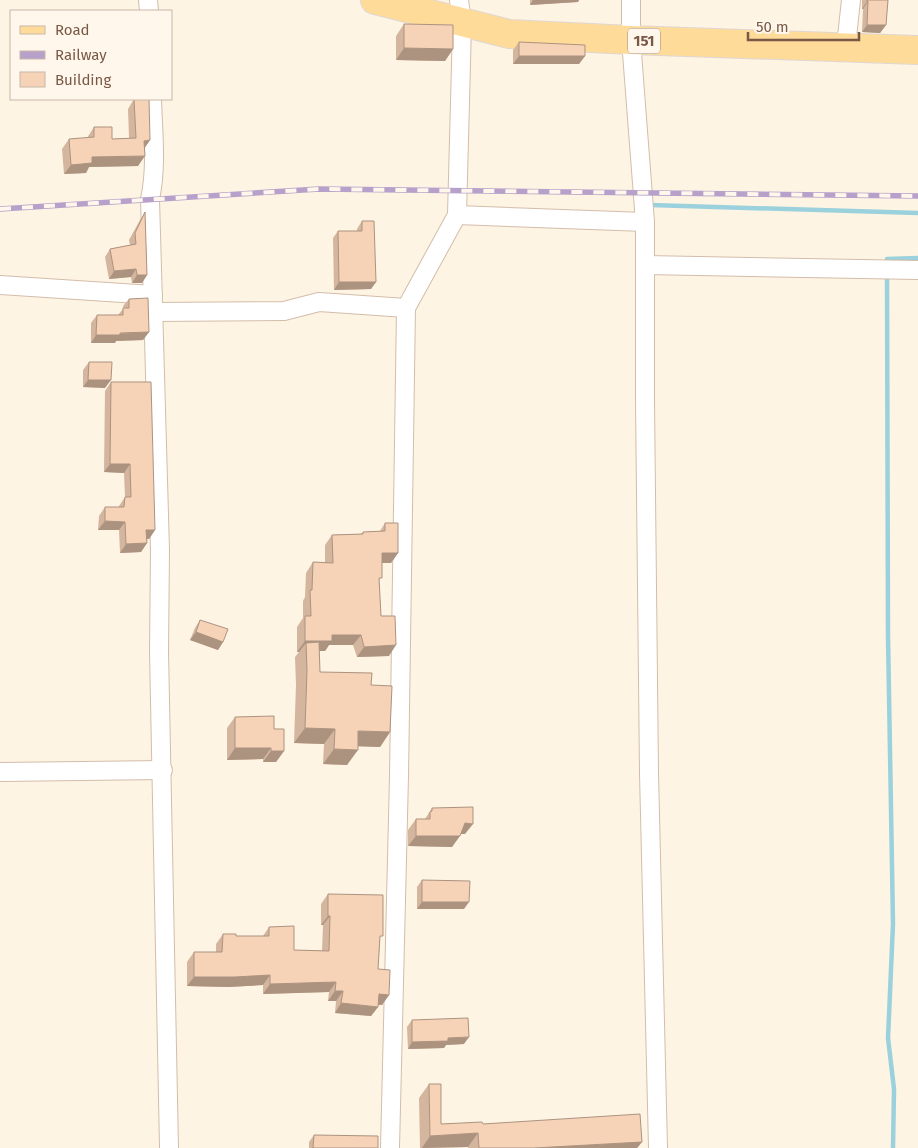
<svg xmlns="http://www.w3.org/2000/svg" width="918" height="1148" font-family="'Fira Sans',sans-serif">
  <rect width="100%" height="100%" fill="#fef4e3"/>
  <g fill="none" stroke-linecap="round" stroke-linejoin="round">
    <g stroke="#9ad1dd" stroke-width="4.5">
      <polyline points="650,205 918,213"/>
      <polyline points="887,265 887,259 918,258"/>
      <polyline points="887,272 888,636 893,924 888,1038 894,1089 893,1148"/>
    </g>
    <g stroke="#d3bdaa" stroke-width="20">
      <g id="minor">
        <polyline points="148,0 149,11"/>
        <polyline points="631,0 631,40 645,222 645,401 649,773 658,1148"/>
        <polyline points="846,46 851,0"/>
        <path d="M152 99C153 132 157 167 150 199L160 550 159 651 169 1148"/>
        <polyline points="457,215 645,222"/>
        <polyline points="645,265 918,270"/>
        <polyline points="0,285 153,295"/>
        <polyline points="153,312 284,311 319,302 406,308"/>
        <polyline points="0,772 163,770"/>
        <polyline points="390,1148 399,776 406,308 457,215 461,64 462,22 459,0"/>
      </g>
    </g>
    <g stroke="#dfd7d3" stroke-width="30">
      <polyline id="primary" points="375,0 509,34 631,40 918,50"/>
    </g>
    <use href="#minor" stroke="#fff" stroke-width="18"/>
    <use href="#primary" stroke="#ffdb99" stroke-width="28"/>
    <g stroke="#b7a0c9" stroke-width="5.5">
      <polyline id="rail" points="0,209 319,189 918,196"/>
    </g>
    <use href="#rail" stroke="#fff7eb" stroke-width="4" stroke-dasharray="11" stroke-linecap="butt"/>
  </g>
  <g fill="#d4b59d">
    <polygon points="530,0 579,0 578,2 530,5"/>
    <polygon points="862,0 888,0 886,25 880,33 862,32 863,9 862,9"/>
    <polygon points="404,24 453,49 445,61 396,60 396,36"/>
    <polygon points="519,42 585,56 579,64 513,64 513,50"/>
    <polygon points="134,99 150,140 144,149 138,166 89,167 86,173 64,174 62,149 69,139 87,138 94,127 112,139 129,138 128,109"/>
    <polygon points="145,212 147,275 142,283 132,283 131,277 109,279 105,257 110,249 130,245 129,240 140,220"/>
    <polygon points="362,221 376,282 371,289 334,290 333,238 338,231 357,231 357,229"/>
    <polygon points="129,299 149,332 143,340 116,341 115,343 91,343 91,323 97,315 118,315 124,308 123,306"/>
    <polygon points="89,362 105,388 83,387 83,370"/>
    <polygon points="111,382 155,530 149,539 147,539 147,543 141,552 120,553 119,530 98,530 99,516 105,507 119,507 119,506 125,497 124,473 104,472 105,391"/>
    <polygon points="385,523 398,553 391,563 382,563 379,582 381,616 389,656 357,657 353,645 329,645 325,651 319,651 320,672 371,685 390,732 380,747 358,746 347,765 323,764 324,744 294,743 296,685 295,657 299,652 297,652 297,627 303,618 303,601 305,597 306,573 313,562 325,563 325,545 332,535 361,534 363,532 380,531"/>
    <polygon points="200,620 223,642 218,650 190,640 195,628"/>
    <polygon points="235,717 274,729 284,751 276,762 263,762 263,759 227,760 227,728"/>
    <polygon points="432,808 465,834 460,834 452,847 408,846 408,830 416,819 425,819"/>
    <polygon points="422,880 464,909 417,909 417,887"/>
    <polygon points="328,894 380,940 378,969 389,995 382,1005 378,1005 378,1007 371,1016 335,1013 336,1001 328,1001 329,992 263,994 263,985 228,987 187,986 187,962 194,952 216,952 216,944 223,934 236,936 263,936 269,927 294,950 322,951 323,925 321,925 321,904"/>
    <polygon points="412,1020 464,1044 446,1045 444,1048 408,1049 407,1027"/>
    <polygon points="429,1084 441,1124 483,1124 642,1142 637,1148 468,1148 468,1147 420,1148 419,1098"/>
    <polygon points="314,1135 378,1148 309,1148 309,1142"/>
  </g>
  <g fill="#ac9380">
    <polygon points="533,0 579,0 578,2 530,5"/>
    <polygon points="867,1 868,1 863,9 862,9"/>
    <polygon points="867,25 886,25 880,33 862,32"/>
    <polygon points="404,48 453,49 445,61 396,60"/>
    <polygon points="519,56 585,56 579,64 513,64"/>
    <polygon points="150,140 143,150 144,141"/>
    <polygon points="145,156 138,166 89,167 86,173 64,174 71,165 92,157"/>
    <polygon points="136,269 131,277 109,279 114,271"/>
    <polygon points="137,275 147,275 142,283 132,283"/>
    <polygon points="339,282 376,282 371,289 334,290"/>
    <polygon points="149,332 143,340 116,341 115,343 91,343 96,335"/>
    <polygon points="88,380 111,380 105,388 83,387"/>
    <polygon points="110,464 130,464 124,473 104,472"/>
    <polygon points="105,521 125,522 119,530 98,530"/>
    <polygon points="146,530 155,530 149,539 140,539"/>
    <polygon points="147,543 141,552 120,553 126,544"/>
    <polygon points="382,553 398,553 391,563 375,563"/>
    <polygon points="196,632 223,642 218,650 190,640"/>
    <polygon points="332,635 361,635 353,645 329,645 325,651 306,651 306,643 299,652 297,652 305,641"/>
    <polygon points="396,645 389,656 357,657 364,647"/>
    <polygon points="305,728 335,729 324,744 294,743"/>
    <polygon points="358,731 390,732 380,747 348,746"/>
    <polygon points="235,748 271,748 263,759 227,760"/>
    <polygon points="334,749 358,750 347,765 323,764"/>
    <polygon points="271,751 284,751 276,762 263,762"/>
    <polygon points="465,823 473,824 465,834 457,834"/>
    <polygon points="416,836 460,836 452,847 408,846"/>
    <polygon points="422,902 469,902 464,909 417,909"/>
    <polygon points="328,916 330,916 323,925 321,925"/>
    <polygon points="270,975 263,985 228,987 187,986 194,977"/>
    <polygon points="336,982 329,992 263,994 270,984"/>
    <polygon points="335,991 343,991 336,1001 328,1001"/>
    <polygon points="379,994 389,995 382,1005 372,1004"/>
    <polygon points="341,1003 378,1007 371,1016 335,1013"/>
    <polygon points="469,1037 464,1044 446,1045 444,1048 408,1049 412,1042 448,1038"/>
    <polygon points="478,1133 468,1147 422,1148 430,1136"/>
    <polygon points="642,1142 637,1148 534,1148"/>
  </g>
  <g fill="#f6d2b7" stroke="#ac9380">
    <polygon points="867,0 888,0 886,25 867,25 868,1 867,1"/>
    <polygon points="404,24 453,25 453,49 404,48"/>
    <polygon points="519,42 585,45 585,56 519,56"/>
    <polygon points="134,99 149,99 150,140 144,141 145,156 92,157 92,163 71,165 69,139 94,137 94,127 112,127 112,139 136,138"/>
    <polygon points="145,212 147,275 137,275 136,269 114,271 110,249 136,244 135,233"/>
    <polygon points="362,221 374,221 376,282 339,282 338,231 362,231"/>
    <polygon points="148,298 149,332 120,333 120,335 96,335 97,315 123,315 123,308 129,308 129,299"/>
    <polygon points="89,362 112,362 111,380 88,380"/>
    <polygon points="111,382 151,382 155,530 146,530 147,543 126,544 125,522 105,521 105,507 124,507 125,497 131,497 130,464 110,464"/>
    <polygon points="385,523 398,523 398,553 382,553 382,578 379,578 381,616 395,616 396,645 364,647 361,635 332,635 332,641 305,641 305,616 311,616 310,590 312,590 313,562 333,563 332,535 363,534 363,532 385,531"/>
    <polygon points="200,620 228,629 223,642 196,632"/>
    <polygon points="319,642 320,672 372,673 371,685 392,686 390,732 358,731 358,750 334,749 335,729 305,728 307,670 306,643"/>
    <polygon points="274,716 274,729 284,729 284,751 271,751 271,748 235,748 235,717"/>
    <polygon points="473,807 473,824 465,823 460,836 416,836 416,819 430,819 430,812 432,811 432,808"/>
    <polygon points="422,880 470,881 469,902 422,902"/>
    <polygon points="328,894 383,895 383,936 380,936 378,969 390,970 389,995 379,994 378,1007 341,1003 343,991 335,991 336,982 270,984 270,975 235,977 194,977 194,952 222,952 223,934 236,934 236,936 269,936 269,927 294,926 294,950 329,951 330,916 328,916"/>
    <polygon points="468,1018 469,1037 448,1038 448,1041 412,1042 412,1020"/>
    <polygon points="429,1084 441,1084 441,1124 482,1122 483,1124 640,1114 642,1142 534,1148 479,1148 478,1133 430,1136"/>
    <polygon points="314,1135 378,1136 378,1148 313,1148"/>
  </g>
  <g text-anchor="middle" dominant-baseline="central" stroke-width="4" stroke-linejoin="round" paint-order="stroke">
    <rect fill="#fff7eb" stroke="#a18878" stroke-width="1" x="628" y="28.5" width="32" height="25" rx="4"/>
    <g font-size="15" font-weight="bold" fill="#795946">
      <text x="644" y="41">151</text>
    </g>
  </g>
  <rect x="10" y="10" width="162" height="90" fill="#fff7eb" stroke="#c9b8a9"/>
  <rect x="20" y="26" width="25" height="8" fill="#ffdb99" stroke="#c9b8a9"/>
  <text x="55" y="35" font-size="15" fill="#795946">Road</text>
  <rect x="20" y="51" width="25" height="8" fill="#b7a0c9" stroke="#c9b8a9"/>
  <text x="55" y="60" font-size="15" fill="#795946">Railway</text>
  <rect x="20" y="72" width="25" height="15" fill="#f6d2b7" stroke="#c9b8a9"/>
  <text x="55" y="85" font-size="15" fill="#795946">Building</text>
  <path d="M748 32v8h111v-8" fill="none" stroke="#795946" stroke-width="2.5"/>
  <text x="756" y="32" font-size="15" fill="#795946" stroke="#fff7eb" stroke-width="4" paint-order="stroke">50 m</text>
</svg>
